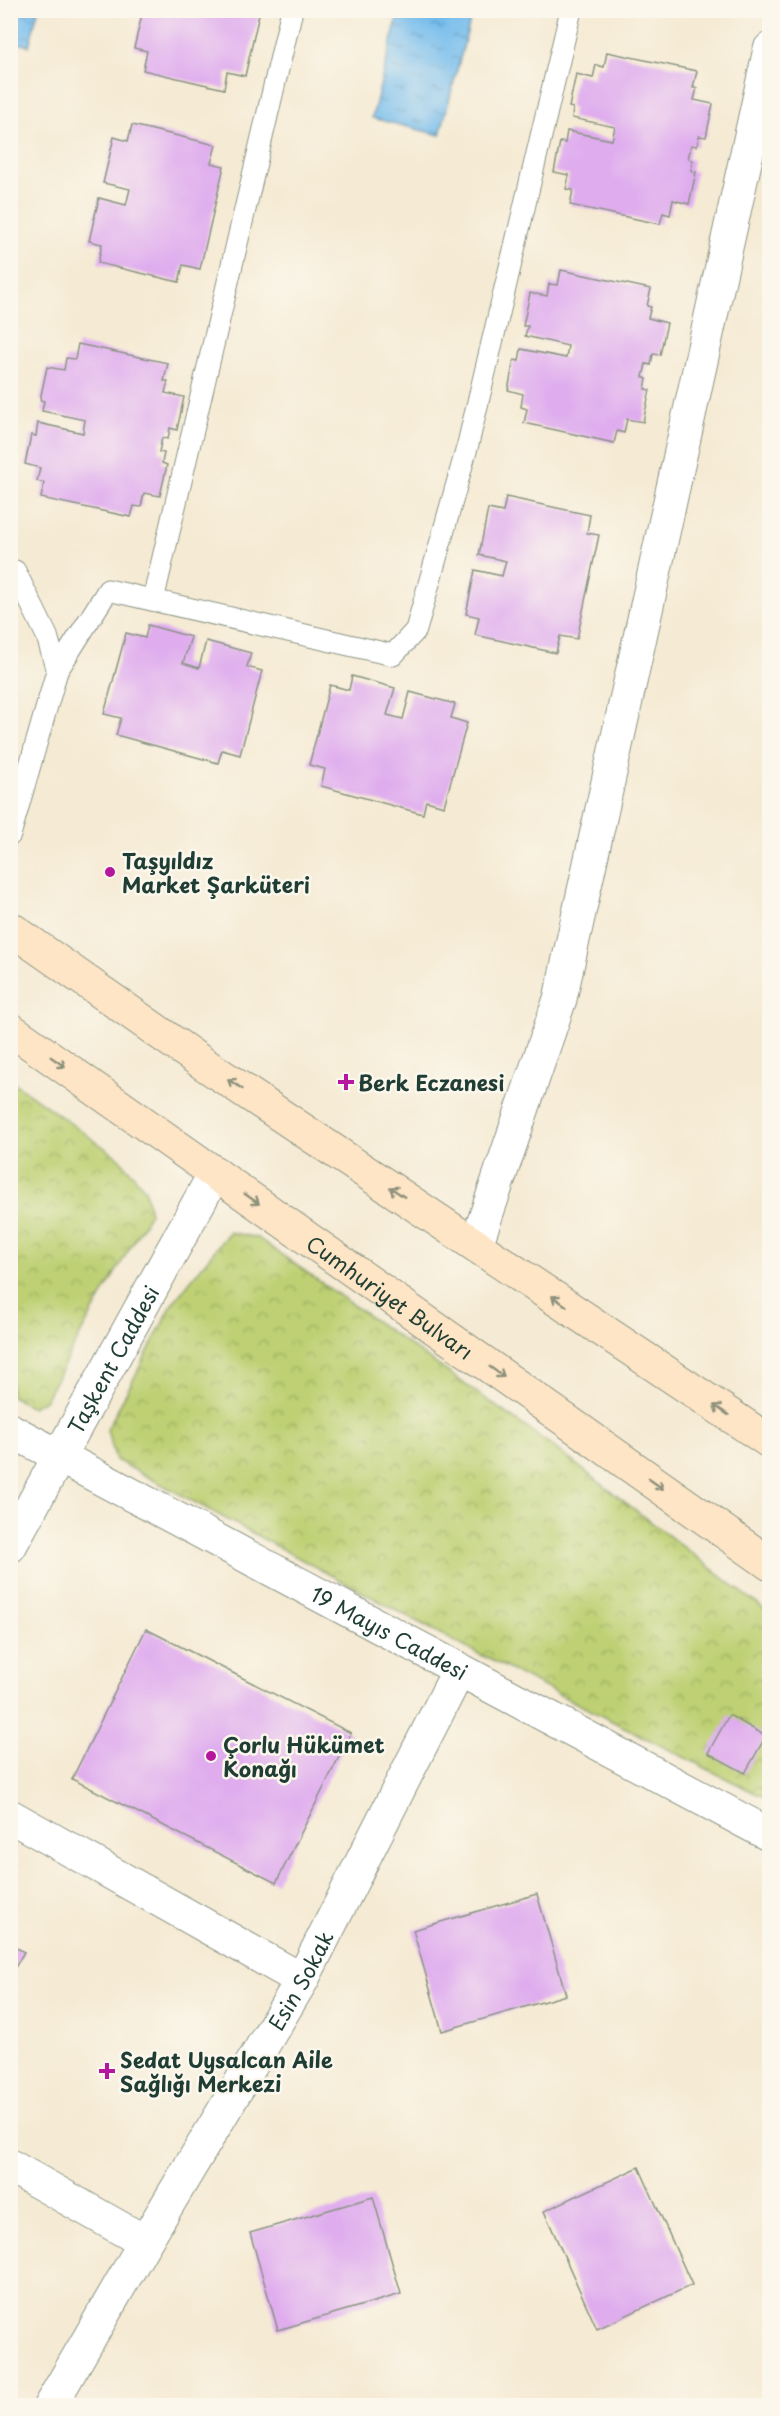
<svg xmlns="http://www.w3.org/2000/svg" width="780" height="2416" font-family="'Playpen Sans',sans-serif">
  <defs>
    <pattern id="park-crowns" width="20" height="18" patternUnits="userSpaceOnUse" patternTransform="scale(1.5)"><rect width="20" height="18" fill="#bed073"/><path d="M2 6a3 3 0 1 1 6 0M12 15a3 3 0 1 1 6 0" fill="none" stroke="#9aaa5f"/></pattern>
    <pattern id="water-ripples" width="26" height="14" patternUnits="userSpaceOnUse" patternTransform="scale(1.5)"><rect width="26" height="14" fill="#74bcec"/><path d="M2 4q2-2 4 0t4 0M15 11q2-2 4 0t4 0" fill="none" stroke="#5f9ac0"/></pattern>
  </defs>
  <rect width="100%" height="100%" fill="#fbf7ec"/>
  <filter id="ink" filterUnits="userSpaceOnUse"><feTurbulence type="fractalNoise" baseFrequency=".0167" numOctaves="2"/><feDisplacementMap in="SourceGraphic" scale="12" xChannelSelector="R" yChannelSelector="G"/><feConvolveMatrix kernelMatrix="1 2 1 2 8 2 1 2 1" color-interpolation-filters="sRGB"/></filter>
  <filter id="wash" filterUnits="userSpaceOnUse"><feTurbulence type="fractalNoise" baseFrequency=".008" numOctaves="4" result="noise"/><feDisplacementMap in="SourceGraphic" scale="24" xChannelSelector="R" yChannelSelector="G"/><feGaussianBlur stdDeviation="1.35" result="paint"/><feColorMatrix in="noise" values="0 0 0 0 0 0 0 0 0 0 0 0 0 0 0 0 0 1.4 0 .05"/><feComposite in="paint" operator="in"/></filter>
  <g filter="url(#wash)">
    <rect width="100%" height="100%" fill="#f5ead3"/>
    <g fill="url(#park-crowns)" stroke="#6e8654" stroke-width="1.5">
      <polygon points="10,1080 119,1158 145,1189 150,1213 92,1313 45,1400 32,1407 11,1396"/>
      <polygon points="229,1232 258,1238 551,1445 769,1613 769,1800 463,1646 116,1460 107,1430 173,1303"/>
    </g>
    <g fill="url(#water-ripples)" stroke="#4a7c90" stroke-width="1.5">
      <polygon points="11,10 38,11 29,46 11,41"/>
      <polygon points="399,11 427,11 470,21 440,135 372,118"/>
    </g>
    <g id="blocks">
      <g fill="#dfacee">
        <polygon points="143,10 260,10 245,76 227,72 224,89 143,70 147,51 134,48"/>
        <polygon points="607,52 697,71 693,88 697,88 694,100 713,104 706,137 699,136 697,146 691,145 688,159 693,160 691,171 696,172 689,204 673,200 670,215 663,213 660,224 570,205 573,190 566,189 569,175 554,172 560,142 565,143 567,131 612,140 615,127 572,118 573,108 569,107 576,74 593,78 596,65 604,67"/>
        <polygon points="132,125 216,145 211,163 224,166 200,269 183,265 179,282 98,263 102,244 89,241 99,198 126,205 130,189 103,183 114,137 128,141"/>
        <polygon points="561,270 651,289 647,306 651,307 648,318 667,323 660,355 653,354 651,365 646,364 643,377 647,379 645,389 650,390 643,422 627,419 624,433 617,431 614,443 524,423 527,409 521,407 523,394 508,390 514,360 519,361 521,349 566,358 568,346 525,336 528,326 523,326 530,293 547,296 549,284 558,285"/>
        <polygon points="78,344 168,363 164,381 168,381 165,393 184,397 177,430 170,428 168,439 162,438 159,452 164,453 162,463 167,465 160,496 144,493 141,507 134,506 131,517 41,498 44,483 37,481 40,468 25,464 31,435 36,436 38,423 83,433 85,420 42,411 44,401 40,400 47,367 64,370 66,358 75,359"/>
        <polygon points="506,497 590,515 587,533 599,535 577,639 560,636 556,653 475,635 479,617 466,614 475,570 502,576 506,561 479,555 488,509 503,512"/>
        <polygon points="148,625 191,637 183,663 199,668 206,641 251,653 247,667 262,671 240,755 222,750 218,763 116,735 121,718 104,714 126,633 145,638"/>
        <polygon points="352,676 395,688 387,715 403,719 410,692 455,704 451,718 467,723 444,806 426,801 423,814 321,786 325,769 309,765 330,685 349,690"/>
        <polygon points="146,1629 351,1733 276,1883 72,1779"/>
        <polygon points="729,1715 766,1736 745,1773 708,1753"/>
        <polygon points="537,1894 566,1995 442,2031 413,1930"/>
        <polygon points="10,1944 24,1952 10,1976"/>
        <polygon points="639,2167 692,2285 597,2329 544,2211"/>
        <polygon points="373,2197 401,2294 278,2330 250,2233"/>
      </g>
    </g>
  </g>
  <g filter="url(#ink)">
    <use href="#blocks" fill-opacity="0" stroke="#8a9484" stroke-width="1.5"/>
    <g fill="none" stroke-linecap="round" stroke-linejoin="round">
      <g stroke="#8a9484" stroke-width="23">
        <g id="service">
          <polyline points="10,570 15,571 47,636 57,671 10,835"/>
          <polyline points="153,600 292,10"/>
          <polyline points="57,671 108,590 393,655 416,630 468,444 571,10"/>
        </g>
      </g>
      <g stroke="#8a9484" stroke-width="35">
        <g id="minor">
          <polyline points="476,1245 560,999 770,49"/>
          <polyline points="10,1816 302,1980"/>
          <polyline points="10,2166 145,2242"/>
          <path id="s1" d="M50 2406 145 2242 302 1980 459 1670"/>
        </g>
      </g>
      <g stroke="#8a9484" stroke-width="35">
        <g id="tertiary">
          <path id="s2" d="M10 1430 770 1835"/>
          <path id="s3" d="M10 1546 215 1173"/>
        </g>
      </g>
      <g stroke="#8a9484" stroke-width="35">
        <g id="secondary">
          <polyline points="10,928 204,1064 770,1442"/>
          <path id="s4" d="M10 1029 770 1564"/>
        </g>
      </g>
      <use href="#service" stroke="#fff" stroke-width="21"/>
      <use href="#minor" stroke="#fff" stroke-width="33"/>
      <use href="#tertiary" stroke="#fff" stroke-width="33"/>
      <use href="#secondary" stroke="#fde5c5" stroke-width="33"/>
    </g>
    <defs><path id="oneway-shaft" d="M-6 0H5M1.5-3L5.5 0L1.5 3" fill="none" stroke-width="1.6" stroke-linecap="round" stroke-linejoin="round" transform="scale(1.5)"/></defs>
    <g stroke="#8e917c">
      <use href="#oneway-shaft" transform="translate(58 1062) rotate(35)"/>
      <use href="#oneway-shaft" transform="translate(235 1084) rotate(-146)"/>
      <use href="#oneway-shaft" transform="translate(397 1192) rotate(-146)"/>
      <use href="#oneway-shaft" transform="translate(252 1199) rotate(35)"/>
      <use href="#oneway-shaft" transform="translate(559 1301) rotate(-146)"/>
      <use href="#oneway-shaft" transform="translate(497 1372) rotate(35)"/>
      <use href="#oneway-shaft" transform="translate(721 1410) rotate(-146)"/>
      <use href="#oneway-shaft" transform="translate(656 1484) rotate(35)"/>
    </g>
  </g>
  <g fill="#b5179e" stroke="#fbf7ec" stroke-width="2">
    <circle cx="110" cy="872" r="6"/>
    <path d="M343 1073h6v6h6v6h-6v6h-6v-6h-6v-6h6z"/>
    <circle cx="211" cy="1756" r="6"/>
    <path d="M104 2062h6v6h6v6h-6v6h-6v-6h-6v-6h6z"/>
  </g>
  <g text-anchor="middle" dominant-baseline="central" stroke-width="5" stroke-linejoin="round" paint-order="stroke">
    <g font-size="21" font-weight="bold" fill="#1f3d34" stroke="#fbf7ec" text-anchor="start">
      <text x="122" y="860">Taşyıldız<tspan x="122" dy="24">Market Şarküteri</tspan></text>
      <text x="358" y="1082">Berk Eczanesi</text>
      <text x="223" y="1744">Çorlu Hükümet<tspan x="223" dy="24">Konağı</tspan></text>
      <text x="120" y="2059">Sedat Uysalcan Aile<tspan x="120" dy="24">Sağlığı Merkezi</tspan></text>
    </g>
    <g font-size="21" fill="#1f3d34" stroke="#fbf7ec">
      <text stroke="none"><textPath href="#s4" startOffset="465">Cumhuriyet Bulvarı</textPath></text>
      <text stroke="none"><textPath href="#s3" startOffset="213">Taşkent Caddesi</textPath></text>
      <text stroke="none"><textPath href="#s2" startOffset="430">19 Mayıs Caddesi</textPath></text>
      <text stroke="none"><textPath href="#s1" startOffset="494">Esin Sokak</textPath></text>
    </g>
  </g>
  <rect width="780" height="2416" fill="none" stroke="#fbf7ec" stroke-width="36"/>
</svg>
